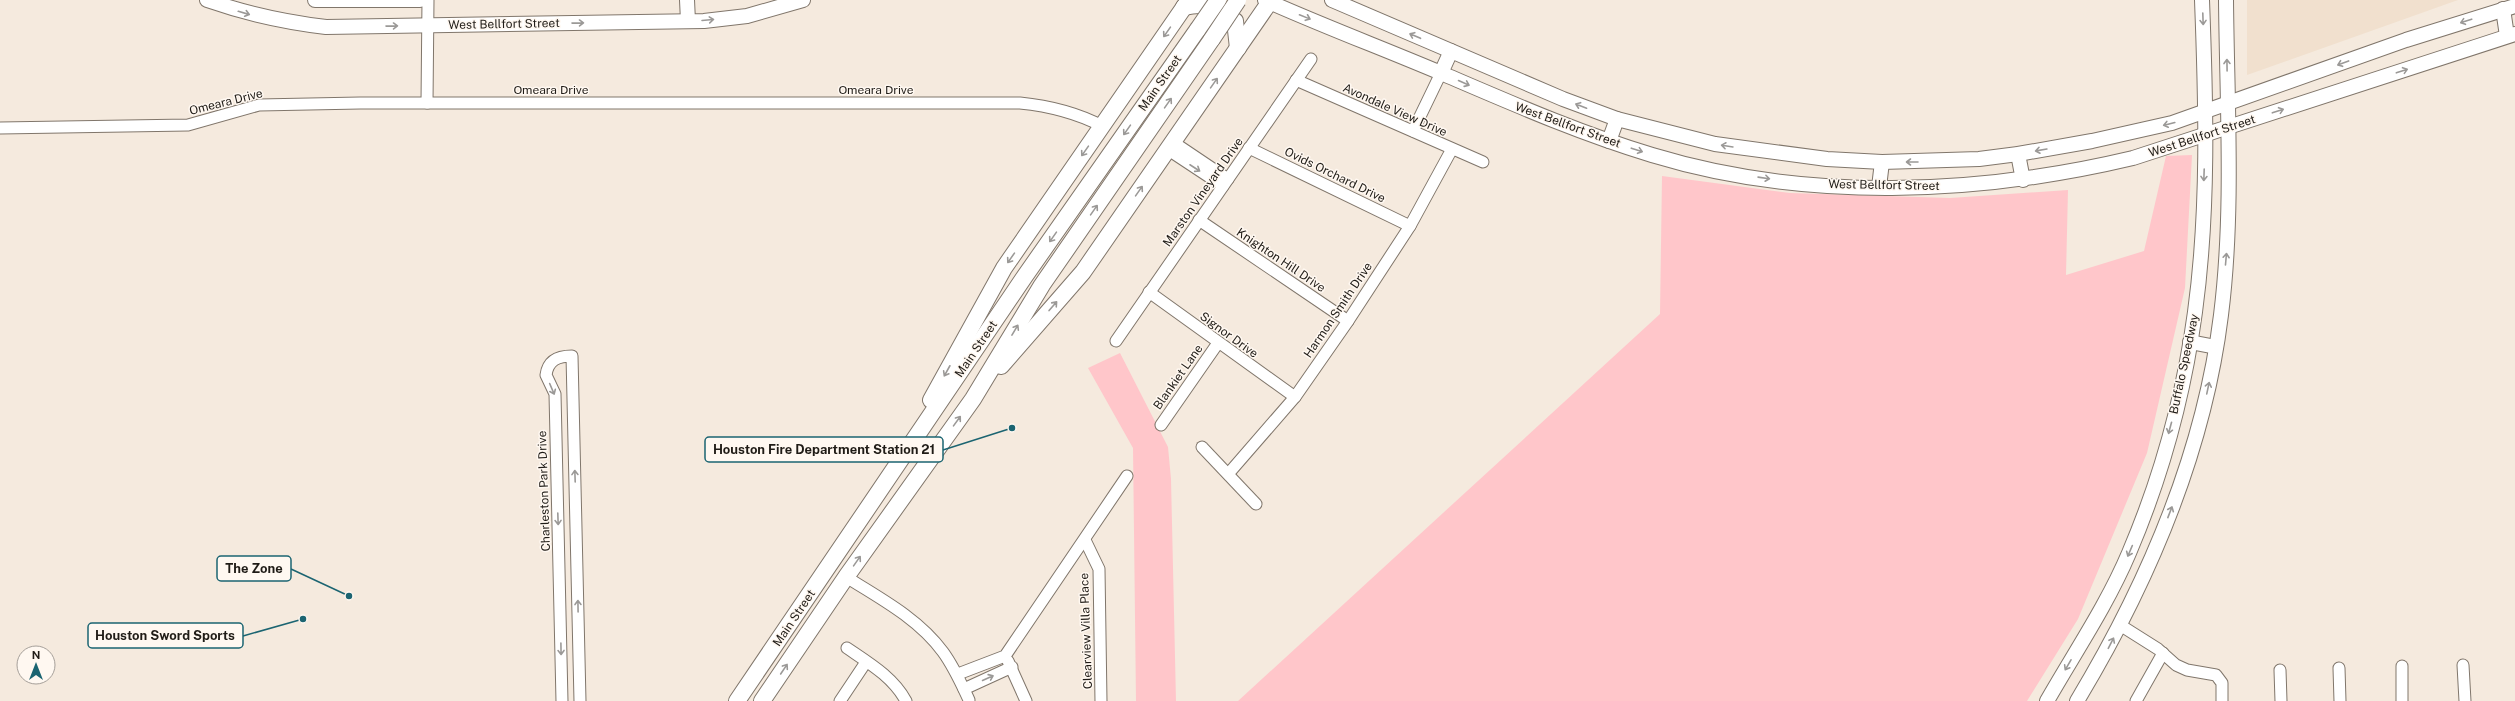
<svg xmlns="http://www.w3.org/2000/svg" width="2515" height="701" font-family="'Public Sans',sans-serif">
  <rect width="100%" height="100%" fill="#f5eade"/>
  <polygon fill="#f1e0ce" points="2247,0 2458,0 2247,75"/>
  <g fill="#ffc6ca">
    <polygon points="2192,155 2185,288 2147,453 2078,619 2027,701 1238,701 1660,314 1662,176 1790,193 1950,198 2068,190 2066,275 2144,251 2166,156"/>
    <polygon points="1120,353 1168,447 1171,479 1176,701 1136,701 1133,448 1088,368"/>
  </g>
  <g fill="none" stroke-linecap="round" stroke-linejoin="round">
    <g stroke="#80766b" stroke-width="13">
      <g id="minor">
        <polyline points="1296,80 1483,162"/>
        <polyline points="427,103 428,0"/>
        <path d="M0 128 188 125 259 105 360 103H1020C1050 106 1075 112 1102 126"/>
        <polyline points="1413,131 1441,73"/>
        <polyline points="1173,142 1228,179"/>
        <polyline points="1249,148 1410,226"/>
        <polyline points="1167,149 1223,186"/>
        <polyline points="1199,220 1348,321"/>
        <polyline points="1149,292 1295,397"/>
        <polyline points="1116,341 1311,59"/>
        <polyline points="1161,425 1218,343"/>
        <polyline points="1202,447 1256,504"/>
        <polyline points="1229,473 1295,397 1348,321 1410,226 1452,149"/>
        <polyline points="1085,540 1099,569 1101,701"/>
        <path d="M846 577C880 598 919 619 943 652 954 667 961 683 969 700"/>
        <polyline points="2120,625 2158,649 2176,665 2187,670 2216,675 2222,683 2222,701"/>
        <path d="M847 648C869 663 893 677 906 701"/>
        <polyline points="1008,661 1026,701"/>
        <polyline points="2463,665 2465,701"/>
        <polyline points="2402,666 2402,701"/>
        <polyline points="2339,668 2340,701"/>
        <polyline points="2280,670 2281,701"/>
        <polyline points="958,674 1005,656 1127,476"/>
        <polyline points="964,689 1012,667"/>
        <path d="M562 701 555 394 546 375C548 360 558 356 572 356L580 701"/>
        <polyline points="840,701 866,662"/>
        <polyline points="2136,701 2163,653"/>
      </g>
    </g>
    <g stroke="#80766b" stroke-width="16">
      <g id="major">
        <path d="M207 0C247 14 284 22 326 27L704 21 747 16 803 0"/>
        <polyline points="315,0 420,0"/>
        <polyline points="687,0 688,21"/>
        <path d="M1265 0C1323 26 1382 48 1441 73 1511 103 1579 133 1652 155 1807 202 1977 195 2133 158L2515 34"/>
        <polyline points="1332,0 1563,99 1617,119 1715,144 1827,159 1882,162 1979,159 2018,154 2092,141 2172,123 2406,40 2515,6"/>
        <polyline points="2503,9 2507,36"/>
        <polyline points="1441,73 1451,51"/>
        <polyline points="1609,141 1617,119"/>
        <polyline points="2018,154 2023,180"/>
        <polyline points="1879,187 1882,162"/>
        <polyline points="2190,342 2216,347"/>
        <path d="M2047 701C2075 652 2107 605 2129 553 2161 478 2184 394 2195 312 2209 209 2206 104 2202 0"/>
        <path d="M2077 701C2148 583 2204 453 2221 315 2234 211 2227 105 2226 0"/>
      </g>
    </g>
    <g stroke="#80766b" stroke-width="18">
      <g id="highway">
        <path d="M1184 7C1209 1 1214 8 1235 21L1238 48"/>
        <polyline points="1001,366 1083,272 1271,0"/>
        <polyline points="931,400 1004,268 1189,0"/>
        <polyline points="737,701 1025,276 1198,29"/>
        <polyline points="762,701 846,577 973,399 1042,285 1212,39"/>
      </g>
    </g>
    <use href="#minor" stroke="#fff" stroke-width="11"/>
    <use href="#major" stroke="#fff" stroke-width="14"/>
    <use href="#highway" stroke="#fff" stroke-width="16"/>
    <g stroke="#80766b" stroke-width="18" stroke-linecap="butt">
      <g id="highway-bridge">
        <polyline points="1198,29 1218,0"/>
        <polyline points="1212,39 1238,0"/>
      </g>
    </g>
    <use href="#highway-bridge" stroke="#fff" stroke-width="16"/>
  </g>
  <defs><path id="oneway-shaft" d="M-6 0H5M1.5-3L5.5 0L1.5 3" fill="none" stroke-width="1.6" stroke-linecap="round" stroke-linejoin="round"/></defs>
  <g stroke="#9b9997">
    <use href="#oneway-shaft" transform="translate(244 13) rotate(16)"/>
    <use href="#oneway-shaft" transform="translate(1305 17) rotate(22)"/>
    <use href="#oneway-shaft" transform="translate(2203 19) rotate(88)"/>
    <use href="#oneway-shaft" transform="translate(708 20) rotate(-5)"/>
    <use href="#oneway-shaft" transform="translate(2466 21) rotate(162)"/>
    <use href="#oneway-shaft" transform="translate(578 23) rotate(-1)"/>
    <use href="#oneway-shaft" transform="translate(392 26) rotate(-1)"/>
    <use href="#oneway-shaft" transform="translate(1167 32) rotate(125)"/>
    <use href="#oneway-shaft" transform="translate(1415 36) rotate(-157)"/>
    <use href="#oneway-shaft" transform="translate(2343 63) rotate(160)"/>
    <use href="#oneway-shaft" transform="translate(2227 65) rotate(-91)"/>
    <use href="#oneway-shaft" transform="translate(2402 71) rotate(-18)"/>
    <use href="#oneway-shaft" transform="translate(1214 83) rotate(-55)"/>
    <use href="#oneway-shaft" transform="translate(1464 83) rotate(24)"/>
    <use href="#oneway-shaft" transform="translate(1168 103) rotate(-55)"/>
    <use href="#oneway-shaft" transform="translate(1581 106) rotate(-159)"/>
    <use href="#oneway-shaft" transform="translate(2278 111) rotate(-18)"/>
    <use href="#oneway-shaft" transform="translate(2169 124) rotate(166)"/>
    <use href="#oneway-shaft" transform="translate(1127 130) rotate(125)"/>
    <use href="#oneway-shaft" transform="translate(1727 146) rotate(-171)"/>
    <use href="#oneway-shaft" transform="translate(1637 150) rotate(18)"/>
    <use href="#oneway-shaft" transform="translate(2041 150) rotate(170)"/>
    <use href="#oneway-shaft" transform="translate(1085 151) rotate(125)"/>
    <use href="#oneway-shaft" transform="translate(1912 162) rotate(-180)"/>
    <use href="#oneway-shaft" transform="translate(1195 168) rotate(33)"/>
    <use href="#oneway-shaft" transform="translate(2204 175) rotate(92)"/>
    <use href="#oneway-shaft" transform="translate(1764 178) rotate(8)"/>
    <use href="#oneway-shaft" transform="translate(1139 191) rotate(-55)"/>
    <use href="#oneway-shaft" transform="translate(1094 210) rotate(-55)"/>
    <use href="#oneway-shaft" transform="translate(1053 237) rotate(125)"/>
    <use href="#oneway-shaft" transform="translate(1011 258) rotate(125)"/>
    <use href="#oneway-shaft" transform="translate(2226 259) rotate(-85)"/>
    <use href="#oneway-shaft" transform="translate(1053 306) rotate(-49)"/>
    <use href="#oneway-shaft" transform="translate(1015 330) rotate(-59)"/>
    <use href="#oneway-shaft" transform="translate(947 371) rotate(119)"/>
    <use href="#oneway-shaft" transform="translate(2208 388) rotate(-78)"/>
    <use href="#oneway-shaft" transform="translate(552 389) rotate(67)"/>
    <use href="#oneway-shaft" transform="translate(957 421) rotate(-54)"/>
    <use href="#oneway-shaft" transform="translate(2170 428) rotate(105)"/>
    <use href="#oneway-shaft" transform="translate(575 476) rotate(-92)"/>
    <use href="#oneway-shaft" transform="translate(2170 512) rotate(-69)"/>
    <use href="#oneway-shaft" transform="translate(558 519) rotate(88)"/>
    <use href="#oneway-shaft" transform="translate(2130 551) rotate(113)"/>
    <use href="#oneway-shaft" transform="translate(857 561) rotate(-55)"/>
    <use href="#oneway-shaft" transform="translate(578 606) rotate(-91)"/>
    <use href="#oneway-shaft" transform="translate(2111 643) rotate(-63)"/>
    <use href="#oneway-shaft" transform="translate(561 649) rotate(89)"/>
    <use href="#oneway-shaft" transform="translate(2068 665) rotate(120)"/>
    <use href="#oneway-shaft" transform="translate(784 669) rotate(-56)"/>
    <use href="#oneway-shaft" transform="translate(988 678) rotate(-24)"/>
  </g>
  <g text-anchor="middle" dominant-baseline="central" stroke-width="3" stroke-linejoin="round" paint-order="stroke">
    <g font-size="12" fill="#201c17" stroke="#fff8f1">
      <text transform="translate(504 24) rotate(-1)">West Bellfort Street</text>
      <text transform="translate(1160 83) rotate(-55)">Main Street</text>
      <text x="551" y="90">Omeara Drive</text>
      <text x="876" y="90">Omeara Drive</text>
      <text transform="translate(226 102) rotate(-14)">Omeara Drive</text>
      <text transform="translate(1395 110) rotate(24)">Avondale View Drive</text>
      <text transform="translate(1568 125) rotate(20)">West Bellfort Street</text>
      <text transform="translate(2202 136) rotate(-18)">West Bellfort Street</text>
      <text transform="translate(1335 175) rotate(26)">Ovids Orchard Drive</text>
      <text transform="translate(1884 185) rotate(1)">West Bellfort Street</text>
      <text transform="translate(1203 192) rotate(-55)">Marston Vineyard Drive</text>
      <text transform="translate(1281 260) rotate(34)">Knighton Hill Drive</text>
      <text transform="translate(1338 310) rotate(-56)">Harmon Smith Drive</text>
      <text transform="translate(1229 335) rotate(36)">Signor Drive</text>
      <text transform="translate(976 349) rotate(-56)">Main Street</text>
      <text transform="translate(2184 364) rotate(-78)">Buffalo Speedway</text>
      <text transform="translate(1178 377) rotate(-55)">Blankiet Lane</text>
      <text transform="translate(544 491) rotate(-92)">Charleston Park Drive</text>
      <text transform="translate(794 618) rotate(-56)">Main Street</text>
      <text transform="translate(1086 631) rotate(-92)">Clearview Villa Place</text>
    </g>
  </g>
  <path fill="none" stroke="#1b6471" stroke-width="1.5" d="M1012 428L943 450M349 596L291 569M303 619L243 636"/>
  <g fill="#1b6471" stroke="#fff8f1" stroke-width="1.5">
    <circle cx="1012" cy="428" r="4"/>
    <circle cx="349" cy="596" r="4"/>
    <circle cx="303" cy="619" r="4"/>
  </g>
  <g fill="#fff8f1" stroke="#1b6471" stroke-width="1.5">
    <rect x="705" y="437" width="238" height="25" rx="4"/>
    <rect x="217" y="556" width="74" height="25" rx="4"/>
    <rect x="88" y="623" width="155" height="25" rx="4"/>
  </g>
  <g font-size="13" text-anchor="middle" font-weight="bold" fill="#201c17">
    <text x="824" y="454">Houston Fire Department Station 21</text>
    <text x="254" y="573">The Zone</text>
    <text x="165" y="640">Houston Sword Sports</text>
  </g>
  <g transform="translate(36 665)"><circle r="19" fill="#fff8f1" stroke="#a6a09a"/>
  <path d="M0-3L7 15L0 10L-7 15Z" fill="#1b6471"/>
  <text y="-6" font-size="11" font-weight="bold" text-anchor="middle" fill="#201c17">N</text>
  </g>
</svg>
